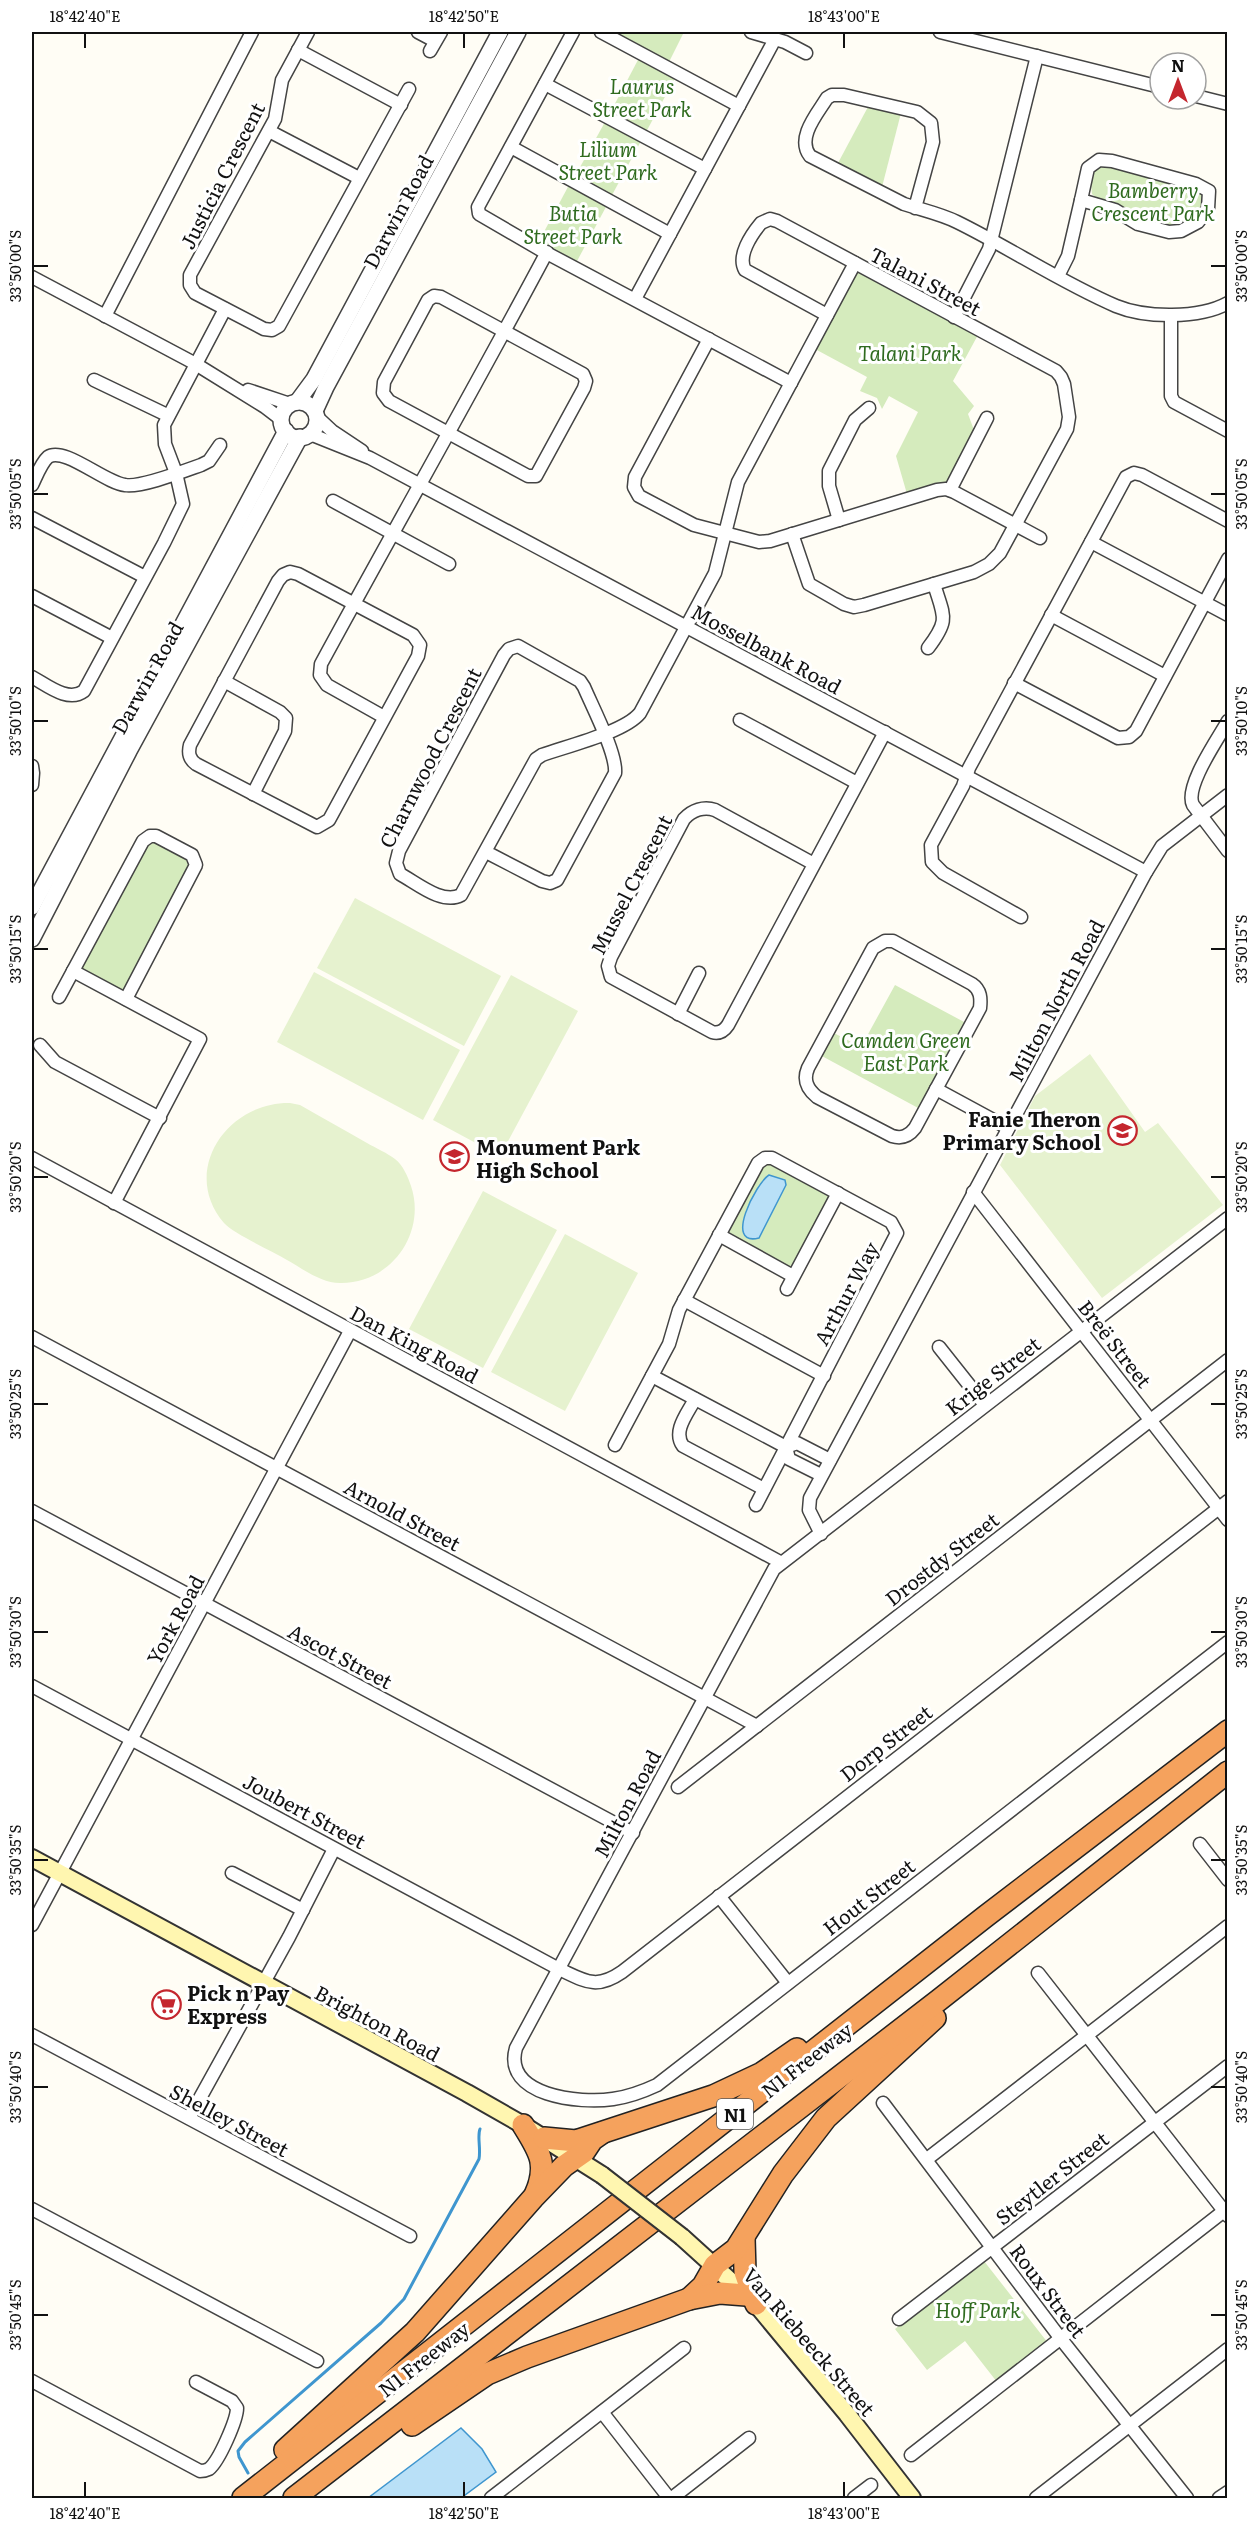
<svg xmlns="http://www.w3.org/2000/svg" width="1259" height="2530" font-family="Literata,serif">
<rect width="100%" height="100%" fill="#fffdf5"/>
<g fill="#d5ebbd">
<polygon points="608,32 684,32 668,64"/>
<polygon points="639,58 675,78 645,134 609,115"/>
<polygon points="869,105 901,113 882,187 838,163"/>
<polygon points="605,122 641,141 611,197 574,178"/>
<path d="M1103,165L1203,190L1206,206C1201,211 1195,220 1189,223C1168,235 1108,209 1092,194L1091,184L1095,170Z"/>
<polygon points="569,185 607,205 576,263 538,243"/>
<polygon points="861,271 979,333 953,381 974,406 968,414 974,430 950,480 947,482 907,494 896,456 918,412 889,396 882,409 877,398 860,391 867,377 815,349 855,273"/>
<polygon points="152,840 191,861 126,988 121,990 83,970 82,965 147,843"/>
<polygon points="895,985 966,1023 920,1109 820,1055 832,1032 861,1047"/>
<polygon points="770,1162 826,1192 829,1197 795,1265 785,1267 728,1233 728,1228 760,1166"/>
<polygon points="984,2261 1048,2343 997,2382 965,2341 927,2370 895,2329"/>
</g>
<g fill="#e6f2cf">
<polygon points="355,898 501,976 464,1046 317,968"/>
<polygon points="314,972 460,1050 423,1120 277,1042"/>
<polygon points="511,975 578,1011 500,1156 433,1120"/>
<polygon points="1090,1054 1145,1132 1158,1123 1223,1205 1102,1298 1000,1165 1035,1096"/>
<path d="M290,1103L300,1105C322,1118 345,1130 367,1143C376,1148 387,1153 395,1159C403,1165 408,1177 411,1186C427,1234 390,1284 340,1283C321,1283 303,1269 287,1260C272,1251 234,1234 224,1223C180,1172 226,1102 290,1103Z"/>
<polygon points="483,1191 557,1230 483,1368 409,1329"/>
<polygon points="565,1234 638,1273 565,1411 491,1372"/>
</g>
<g fill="#b9e0f7" stroke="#3f96cf" stroke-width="1.5">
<path d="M769,1175L785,1180L786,1185L759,1238C723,1247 756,1183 769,1175Z"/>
<polygon points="461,2428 482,2449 496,2472 461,2498 368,2498"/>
</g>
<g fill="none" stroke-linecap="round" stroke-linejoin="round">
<path stroke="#3f96cf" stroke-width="3" d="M248,2473L239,2457L238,2451L245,2442L381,2323L404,2299L479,2159C481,2148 477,2136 480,2129"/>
<defs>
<g id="minor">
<polyline points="308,32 282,80 275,119 190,275 190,285 195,293 264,329 272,330 279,326 409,89"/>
<polyline points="418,32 435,41"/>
<polyline points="573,32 478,207 479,214 541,250 791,383"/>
<polyline points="601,32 739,106"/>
<polyline points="751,32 785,42 806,53"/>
<polyline points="940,32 1160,87"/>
<polyline points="298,50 401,105"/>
<polyline points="430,51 441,32"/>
<polyline points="545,84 705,169"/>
<polyline points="1196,96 1228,104"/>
<polyline points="269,131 359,178"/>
<polyline points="511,147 670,234"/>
<polygon points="1099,160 1112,161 1196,184 1209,191 1208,209 1198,222 1181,231 1169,232 1138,224 1115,210 1081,200 1088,168"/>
<path d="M915,208L933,142L931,123L917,112L844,95H832L827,98C817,114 796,138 810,156L904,204C922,210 941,214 957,222C1010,248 1062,283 1116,306C1145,318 1199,319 1228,303"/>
<polyline points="1058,276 1068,256 1081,200"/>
<polyline points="32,277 194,363 265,407 282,420"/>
<polygon points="434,296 441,297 583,374 586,381 584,388 536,476 528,476 389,401 383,393 384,382 428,300"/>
<polyline points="635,299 775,39"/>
<polyline points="105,316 252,32"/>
<polyline points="954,317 989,249 1037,56"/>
<polyline points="1171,317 1171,396 1174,402 1228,431"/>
<polyline points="709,339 635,477 634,487 639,496 694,525 759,542 770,541 937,490 946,489 954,492 1040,538"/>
<polyline points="94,380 167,415"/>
<polyline points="248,390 290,404"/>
<polyline points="317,417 332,431 362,451"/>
<polyline points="310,434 370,458 1146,872"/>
<path d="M32,485C36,477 41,463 48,457C64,446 105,483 125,485C140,488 184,471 201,465L209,461L220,445"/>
<polyline points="950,490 987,418"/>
<polyline points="333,501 449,564"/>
<polyline points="32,518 145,577"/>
<polyline points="839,520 829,486 829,471 855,420 869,408"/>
<path d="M792,534L809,584L844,604L854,607L864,605L974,572L989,564L1000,553L1067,429L1069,417L1064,384L1061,377L1056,371L777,221L770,219L761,223C751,235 737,256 745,270L827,315"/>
<polyline points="1091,542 1228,615"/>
<path d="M290,572L298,574L413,635L420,645L418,656L329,820L317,827L196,764C189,759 188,753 190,745L278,581L283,575Z"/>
<polyline points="32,596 112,638"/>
<polyline points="1051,615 1165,676"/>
<path d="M928,648C950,619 944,617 934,584"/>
<path d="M32,677C47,685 68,703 84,691L164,543L183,504L176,473L165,444L164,425L225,309"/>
<polyline points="224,681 280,712 286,718 285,731 253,794"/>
<polyline points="1014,683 1118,738 1129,737 1136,731 1228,559"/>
<path d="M384,717L327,685L320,675L321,664C396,526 473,391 547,252"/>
<polyline points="740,720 857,783"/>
<path d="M1228,721C1218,739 1184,787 1193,805L1228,851"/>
<polyline points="32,766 33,773 32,785"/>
<path d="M486,852L542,881L550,883L557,880L615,773C617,754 592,706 584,687L580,681L518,646L509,649L504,655L399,851L396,863L400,874C417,883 442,905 461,895L536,759L542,755C567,746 625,732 640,713L715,573L738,482L855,263"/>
<path d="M814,864L715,810C704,806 692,810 684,819L611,957L608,966L611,977L712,1032C719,1034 724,1031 728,1025L885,732"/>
<polyline points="1021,917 943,873 932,862 931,845 963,786 969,768 1126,477 1134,473 1142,475 1228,521"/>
<path d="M885,941H893L972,984C981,990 981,999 980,1008L915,1128C909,1136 902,1139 892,1136L817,1097C807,1089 803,1080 808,1068L873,948Z"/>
<polyline points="73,971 200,1039 114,1203"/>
<polyline points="59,997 143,841 150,836 156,836 192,855 196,865 126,999"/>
<polyline points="678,1014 699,973"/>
<polyline points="40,1045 55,1062 160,1118"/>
<polyline points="936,1089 1008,1128"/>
<polyline points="32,1158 780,1562"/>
<polyline points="973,1192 1228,1520"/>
<path d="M1228,1218L774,1569L516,2048C502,2096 580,2104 613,2099C628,2097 642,2092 657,2085L1228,1642"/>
<polyline points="719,1235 793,1276"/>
<polyline points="787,1289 838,1193"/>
<polyline points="684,1300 824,1376"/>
<polyline points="32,1337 757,1726"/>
<polyline points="939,1347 985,1405"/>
<polyline points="652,1376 786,1447 789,1459 821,1475"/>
<path d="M695,1399C688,1413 672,1431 683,1446L764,1489"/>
<polyline points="615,1445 669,1344 679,1310 758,1163 765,1158 772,1158 891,1222 897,1233 756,1505"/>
<polyline points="786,1447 797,1443 830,1460"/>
<polyline points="32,1511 633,1833"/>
<polyline points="821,1534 809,1510 810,1498 1146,872 1162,846 1228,795"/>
<path d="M32,1686L559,1969C585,1981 596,1990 622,1972L1228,1501"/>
<polyline points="678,1787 1228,1360"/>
<polyline points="1200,1844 1228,1880"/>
<polyline points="232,1873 303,1910"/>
<polyline points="719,1896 788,1983"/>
<polyline points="32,1925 350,1331"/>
<polyline points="1038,1973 1228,2216"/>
<polyline points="32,2035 410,2236"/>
<polyline points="883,2103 1061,2339 1187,2498"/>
<polyline points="189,2118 289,1937 334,1849"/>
<polyline points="927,2159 1228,1926"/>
<polyline points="32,2209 317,2361"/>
<polyline points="899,2319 1228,2066"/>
<path d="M32,2381L200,2471C204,2471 205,2471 209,2469C219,2461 237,2420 237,2408L232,2401L196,2382"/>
<polyline points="602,2412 669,2498"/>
<polyline points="911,2455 1224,2211"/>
<polyline points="491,2498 684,2348"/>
<polyline points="672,2498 749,2438"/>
<polyline points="854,2498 871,2485"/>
<polyline points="1036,2498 1228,2349"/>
<polyline points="1219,2498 1228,2492"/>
</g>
<g id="tertiary">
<polyline points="297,402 314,379 500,32"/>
<circle cx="299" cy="420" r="18"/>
<polyline points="315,411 326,387 518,32"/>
<polyline points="32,907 286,431"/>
<polyline points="32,939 129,751 300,437"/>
</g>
<g id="secondary">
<polyline points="32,1858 467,2093 523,2125 602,2175"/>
<polyline points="682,2237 756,2304 847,2414 912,2498"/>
</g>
<g id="motorway">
<path d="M523,2125C539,2151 549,2164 535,2195"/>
<polyline points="544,2138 576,2141 713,2096 762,2073 797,2049"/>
<polyline points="744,2238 745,2272 756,2304"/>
<polyline points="689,2299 703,2286 715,2265 736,2249 783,2174 826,2118 935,2018"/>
<polyline points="412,2425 487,2374 527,2357 689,2299 720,2293 746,2295"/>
<polyline points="285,2450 415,2332 533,2198 564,2166 584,2152 592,2140 602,2133"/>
<polyline points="243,2498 986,1916 1228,1731"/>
<polyline points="294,2498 939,2000 1228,1772"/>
</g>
</defs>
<use href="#minor" stroke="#444" stroke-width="15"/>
<use href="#tertiary" stroke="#444" stroke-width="18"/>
<use href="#secondary" stroke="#333" stroke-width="20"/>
<use href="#motorway" stroke="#222" stroke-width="24"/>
<use href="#minor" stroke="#fff" stroke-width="12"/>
<use href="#tertiary" stroke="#fff" stroke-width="15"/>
<use href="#secondary" stroke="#fff6b0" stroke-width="16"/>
<use href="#motorway" stroke="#f5a25d" stroke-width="21"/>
<defs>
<polyline id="secondary-bridge" points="602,2175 682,2237"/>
</defs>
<use href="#secondary-bridge" stroke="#333" stroke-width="20" stroke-linecap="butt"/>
<use href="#secondary-bridge" stroke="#fff6b0" stroke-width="16"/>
</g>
<path fill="none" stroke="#111" stroke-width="2" d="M85,33V48M464,33V48M844,33V48M33,266H48M1211,266H1226M33,494H48M1211,494H1226M33,721H48M1211,721H1226M33,949H48M1211,949H1226M33,1177H48M1211,1177H1226M33,1404H48M1211,1404H1226M33,1632H48M1211,1632H1226M33,1860H48M1211,1860H1226M33,2087H48M1211,2087H1226M33,2315H48M1211,2315H1226M85,2482V2497M464,2482V2497M844,2482V2497"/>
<defs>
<symbol id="school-ring" viewBox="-11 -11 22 22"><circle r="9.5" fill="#fff" stroke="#c4262e" stroke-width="1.5"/><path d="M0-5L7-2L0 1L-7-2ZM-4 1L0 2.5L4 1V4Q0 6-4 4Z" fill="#c4262e"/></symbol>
<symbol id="supermarket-ring" viewBox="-11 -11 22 22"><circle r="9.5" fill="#fff" stroke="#c4262e" stroke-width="1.5"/><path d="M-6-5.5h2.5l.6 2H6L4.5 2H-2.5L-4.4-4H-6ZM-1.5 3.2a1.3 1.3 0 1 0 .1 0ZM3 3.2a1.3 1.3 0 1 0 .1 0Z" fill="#c4262e"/></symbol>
</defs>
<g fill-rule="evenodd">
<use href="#school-ring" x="1106" y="1114" width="33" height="33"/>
<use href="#school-ring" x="438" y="1140" width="33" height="33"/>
<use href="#supermarket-ring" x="150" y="1988" width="33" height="33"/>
</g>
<g text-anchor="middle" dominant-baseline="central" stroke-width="6" stroke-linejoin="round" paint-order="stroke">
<rect fill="#fff" stroke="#585858" stroke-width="1.5" x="717" y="2099" width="36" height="30" rx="4.5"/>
<g font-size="18" font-weight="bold" fill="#111">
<text x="735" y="2114">N1</text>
</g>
<g font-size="20" font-style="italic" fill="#2f6b1f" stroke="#fff">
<text x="642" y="85">Laurus<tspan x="642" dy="23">Street Park</tspan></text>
<text x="608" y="148">Lilium<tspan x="608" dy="23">Street Park</tspan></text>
<text x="1153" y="189">Bamberry<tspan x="1153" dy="23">Crescent Park</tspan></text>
<text x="573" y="212">Butia<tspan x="573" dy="23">Street Park</tspan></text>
<text x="910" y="352">Talani Park</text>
<text x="906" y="1039">Camden Green<tspan x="906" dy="23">East Park</tspan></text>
<text x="978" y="2309">Hoff Park</text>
</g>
<g font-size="20" fill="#111" stroke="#fff">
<text transform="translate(221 175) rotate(-63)">Justicia Crescent</text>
<text transform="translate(397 211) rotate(-62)">Darwin Road</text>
<text transform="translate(926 280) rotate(28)">Talani Street</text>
<text transform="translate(767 648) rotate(28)">Mosselbank Road</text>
<text transform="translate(146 677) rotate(-61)">Darwin Road</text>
<text transform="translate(429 757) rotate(-63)">Charnwood Crescent</text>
<text transform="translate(630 884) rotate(-63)">Mussel Crescent</text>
<text transform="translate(1055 1000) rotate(-62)">Milton North Road</text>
<text transform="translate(845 1293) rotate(-62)">Arthur Way</text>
<text transform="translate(415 1343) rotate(28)">Dan King Road</text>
<text transform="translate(1116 1343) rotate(52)">Breë Street</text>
<text transform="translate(992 1375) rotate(-38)">Krige Street</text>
<text transform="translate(403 1514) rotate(28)">Arnold Street</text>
<text transform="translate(941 1558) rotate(-38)">Drostdy Street</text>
<text transform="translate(174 1619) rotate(-62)">York Road</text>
<text transform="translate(341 1655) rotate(28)">Ascot Street</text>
<text transform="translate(885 1742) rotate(-38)">Dorp Street</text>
<text transform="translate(626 1803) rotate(-62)">Milton Road</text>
<text transform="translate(305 1810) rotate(28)">Joubert Street</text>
<text transform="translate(868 1896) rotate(-38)">Hout Street</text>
<text transform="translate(378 2022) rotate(28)">Brighton Road</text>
<text transform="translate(806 2059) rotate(-38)">N1 Freeway</text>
<text transform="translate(230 2119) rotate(28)">Shelley Street</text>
<text transform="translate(1051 2177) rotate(-38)">Steytler Street</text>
<text transform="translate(1049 2290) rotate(53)">Roux Street</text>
<text transform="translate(810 2341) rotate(49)">Van Riebeeck Street</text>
<text transform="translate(423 2358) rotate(-38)">N1 Freeway</text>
</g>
<g font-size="20" font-weight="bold" fill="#111" stroke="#fff" text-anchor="start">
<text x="1101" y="1118" text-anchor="end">Fanie Theron<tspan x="1101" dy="23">Primary School</tspan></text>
<text x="476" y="1146">Monument Park<tspan x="476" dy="23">High School</tspan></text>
<text x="187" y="1992">Pick n Pay<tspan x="187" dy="23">Express</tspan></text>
</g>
</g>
<rect width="1259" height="2530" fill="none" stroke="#ffffff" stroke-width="66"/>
<g transform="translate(1178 81)"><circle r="28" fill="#ffffff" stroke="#a0a0a0" stroke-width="1.5"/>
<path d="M0-4.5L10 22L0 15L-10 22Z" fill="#c4262e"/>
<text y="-9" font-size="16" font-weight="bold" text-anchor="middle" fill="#111111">N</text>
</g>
<rect x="33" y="33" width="1193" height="2464" fill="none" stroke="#111" stroke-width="2"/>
<g font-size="15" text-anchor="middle" fill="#111">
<text x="85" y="22">18°42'40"E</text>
<text x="464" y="22">18°42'50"E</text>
<text x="844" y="22">18°43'00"E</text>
<text transform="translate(16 266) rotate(-90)" y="5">33°50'00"S</text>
<text transform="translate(1242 266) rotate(-90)" y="5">33°50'00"S</text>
<text transform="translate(16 494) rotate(-90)" y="5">33°50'05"S</text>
<text transform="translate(1242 494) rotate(-90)" y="5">33°50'05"S</text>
<text transform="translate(16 721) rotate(-90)" y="5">33°50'10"S</text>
<text transform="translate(1242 721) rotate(-90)" y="5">33°50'10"S</text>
<text transform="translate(16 949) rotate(-90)" y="5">33°50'15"S</text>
<text transform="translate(1242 949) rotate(-90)" y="5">33°50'15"S</text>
<text transform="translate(16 1177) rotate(-90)" y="5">33°50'20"S</text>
<text transform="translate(1242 1177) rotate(-90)" y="5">33°50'20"S</text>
<text transform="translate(16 1404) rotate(-90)" y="5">33°50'25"S</text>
<text transform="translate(1242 1404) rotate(-90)" y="5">33°50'25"S</text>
<text transform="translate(16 1632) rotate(-90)" y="5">33°50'30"S</text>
<text transform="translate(1242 1632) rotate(-90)" y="5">33°50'30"S</text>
<text transform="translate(16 1860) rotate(-90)" y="5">33°50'35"S</text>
<text transform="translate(1242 1860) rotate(-90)" y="5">33°50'35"S</text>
<text transform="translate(16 2087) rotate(-90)" y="5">33°50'40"S</text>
<text transform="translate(1242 2087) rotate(-90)" y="5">33°50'40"S</text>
<text transform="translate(16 2315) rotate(-90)" y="5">33°50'45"S</text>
<text transform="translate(1242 2315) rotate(-90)" y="5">33°50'45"S</text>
<text x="85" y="2519">18°42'40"E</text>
<text x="464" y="2519">18°42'50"E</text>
<text x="844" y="2519">18°43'00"E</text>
</g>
</svg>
